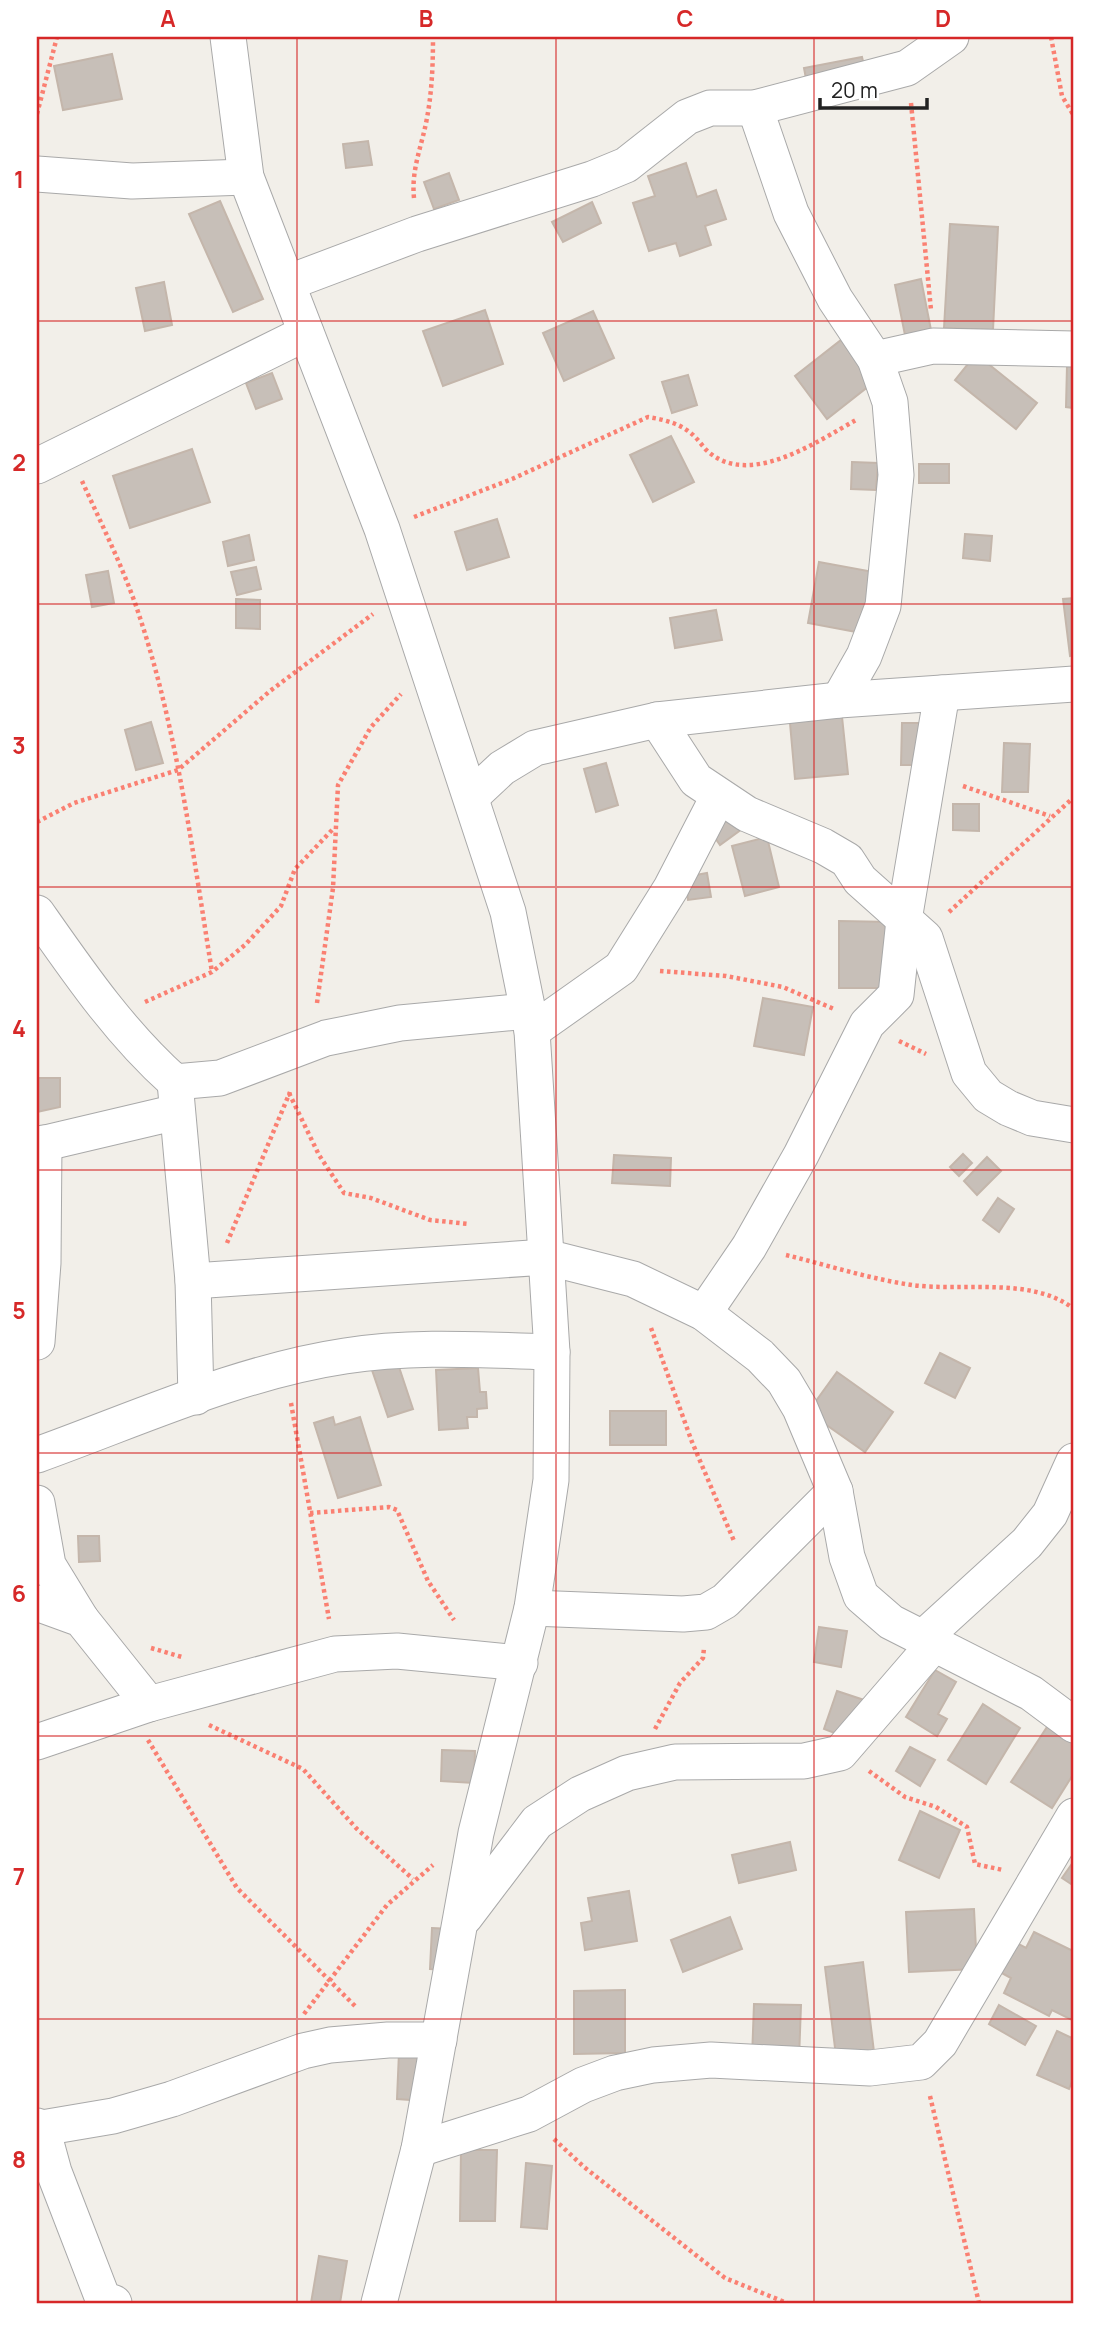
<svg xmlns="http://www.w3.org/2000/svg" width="1111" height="2340" font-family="Manrope,sans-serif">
<rect width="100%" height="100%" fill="#f2efe9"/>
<g fill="#c7bfb8" stroke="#c4b6ab" stroke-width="2">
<polygon points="112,54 122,99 63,110 54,66"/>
<polygon points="862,57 866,74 807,84 804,68"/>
<polygon points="368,141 372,165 346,168 343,144"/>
<polygon points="686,163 697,197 716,190 726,219 705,226 711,245 680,256 676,243 649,251 633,203 655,196 648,176"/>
<polygon points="449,173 459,200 434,209 424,182"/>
<polygon points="220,201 263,299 233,312 189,214"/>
<polygon points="592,202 601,223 563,242 552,222"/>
<polygon points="950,224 998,227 993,330 944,328"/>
<polygon points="921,279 931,330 905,335 895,285"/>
<polygon points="164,282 172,325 145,331 136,288"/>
<polygon points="485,310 503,364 443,386 423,331"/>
<polygon points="593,311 614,358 564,381 543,333"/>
<polygon points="841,340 874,382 827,419 795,376"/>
<polygon points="976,354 1037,403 1016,429 955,380"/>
<polygon points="1067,366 1074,367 1074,408 1066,407"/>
<polygon points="272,373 282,399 256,409 246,383"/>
<polygon points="688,375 697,405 672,413 662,382"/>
<polygon points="671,436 694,482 653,502 630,455"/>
<polygon points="192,449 210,502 130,528 113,476"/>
<polygon points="852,462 878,463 876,490 851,489"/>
<rect x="919" y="464" width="30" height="19"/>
<polygon points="497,519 509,557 467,570 455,532"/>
<polygon points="965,534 992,536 990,561 963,558"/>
<polygon points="249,535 254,560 228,566 223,542"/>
<polygon points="819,562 879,573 867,634 808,623"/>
<polygon points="256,567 261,589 237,595 231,572"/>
<polygon points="108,571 114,603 92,607 86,575"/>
<polygon points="1074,598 1074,655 1070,656 1063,599"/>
<polygon points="236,599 260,600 260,629 236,628"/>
<polygon points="716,610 722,640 675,648 670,618"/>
<polygon points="841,707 848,774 795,779 789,712"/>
<polygon points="151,722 163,763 136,770 125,730"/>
<polygon points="902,723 923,723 922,765 901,765"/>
<polygon points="1004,743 1030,744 1028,792 1002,792"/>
<polygon points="606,763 618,805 596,812 584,769"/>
<polygon points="953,804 979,804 979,831 953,830"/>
<polygon points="732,816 742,829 720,845 711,832"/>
<polygon points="767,837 779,887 745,896 732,846"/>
<polygon points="707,873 711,897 688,900 685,877"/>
<polygon points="839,921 892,922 892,988 839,988"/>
<polygon points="763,998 813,1007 804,1055 754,1046"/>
<polygon points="37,1078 60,1078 60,1107 37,1112"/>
<polygon points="963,1154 972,1163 959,1176 950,1167"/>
<polygon points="614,1155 671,1158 670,1186 612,1183"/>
<polygon points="987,1157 1001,1171 977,1195 964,1181"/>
<polygon points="998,1198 1014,1209 999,1232 983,1220"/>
<polygon points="940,1353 970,1368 955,1398 925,1383"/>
<polygon points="397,1361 413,1409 388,1417 372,1370"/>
<polygon points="478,1368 480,1392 486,1392 487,1408 477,1409 477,1417 467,1417 468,1428 439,1430 436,1370"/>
<polygon points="837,1372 893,1412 865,1452 808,1412"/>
<rect x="610" y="1411" width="56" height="34"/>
<polygon points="333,1417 335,1425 360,1417 381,1485 338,1498 314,1423"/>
<polygon points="78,1536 99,1536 100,1561 79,1562"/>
<polygon points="819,1627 847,1631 841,1667 814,1662"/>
<polygon points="935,1670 956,1682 938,1714 947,1719 937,1736 906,1717"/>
<polygon points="837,1691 864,1700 850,1739 824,1729"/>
<polygon points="983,1704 1020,1728 986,1784 948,1760"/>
<polygon points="1049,1724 1074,1740 1074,1773 1052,1808 1011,1782"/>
<polygon points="910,1747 935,1760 920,1786 896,1771"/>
<polygon points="442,1750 475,1751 474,1783 441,1781"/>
<polygon points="920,1811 960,1830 939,1878 899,1860"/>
<polygon points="790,1842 796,1870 739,1883 732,1855"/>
<polygon points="1074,1861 1074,1886 1062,1878"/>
<polygon points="629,1891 637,1941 585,1950 581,1923 592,1921 588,1898"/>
<polygon points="974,1909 977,1969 909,1972 906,1912"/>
<polygon points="730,1917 742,1949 683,1972 671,1940"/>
<polygon points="432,1928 451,1929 449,1970 430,1969"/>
<polygon points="1034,1932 1073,1951 1074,1947 1074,2021 1052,2010 1049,2016 1004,1993 1011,1978 998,1971 1013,1941 1026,1948"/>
<polygon points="863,1962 875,2060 837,2064 825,1967"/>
<polygon points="625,1990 625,2053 574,2054 574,1991"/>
<polygon points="754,2004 801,2005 799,2059 752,2058"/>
<polygon points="999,2005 1036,2026 1025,2045 989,2024"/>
<polygon points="1057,2031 1074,2039 1074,2076 1069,2089 1037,2075"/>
<polygon points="399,2052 426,2054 424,2101 397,2099"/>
<polygon points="461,2150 497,2150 495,2221 460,2221"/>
<polygon points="526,2163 552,2166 547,2229 521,2227"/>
<polygon points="319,2256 347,2261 340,2303 311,2303"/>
</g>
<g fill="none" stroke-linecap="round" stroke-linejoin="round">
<defs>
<g id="minor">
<polyline points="228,37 246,177 382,529 508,912 532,1031 552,1352 551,1480 532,1608 476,1833 419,2149 379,2303"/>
<polyline points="755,108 791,213 835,299 875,359 890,402 896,475 883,606 864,656 839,700"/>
<polyline points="37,174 132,181 246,177"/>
<polyline points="287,283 417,234 592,179 626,165 687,117 710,108 755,108 907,68 951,37"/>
<polyline points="875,359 933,346 1074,349"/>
<polyline points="37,466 306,333"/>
<polyline points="657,720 696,780 747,814 823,846 847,860 860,880 925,938 969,1073 988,1096 1008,1108 1032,1118 1074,1125"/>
<polyline points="471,797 502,768 535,748 657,720 839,700 1074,684"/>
<path d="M37,913C79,973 120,1033 175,1082L220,1078L326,1038L400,1023L528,1011"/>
<polyline points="532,1031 621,968 671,888 718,797"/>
<polyline points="175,1082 193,1281 196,1397"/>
<polyline points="37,1145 177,1112"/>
<polyline points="193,1281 546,1257 633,1279 704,1313 760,1356 784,1381 800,1408 835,1491 847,1557 861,1596 891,1622 1031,1693 1074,1725"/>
<polyline points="704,1313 749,1247 801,1155 867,1024 896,995 904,920 942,693"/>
<polyline points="37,1342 43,1263 44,1143"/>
<path d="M37,1455C137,1419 239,1372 345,1356C412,1345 484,1350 552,1352"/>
<polyline points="37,1503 48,1565 81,1619"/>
<polyline points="37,1603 81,1619 149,1704"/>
<polyline points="532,1608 683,1614 706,1612 725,1601 835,1491"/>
<polyline points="924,1637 1027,1543 1050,1514 1074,1461"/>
<polyline points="37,1742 149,1704 335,1654 397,1651 520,1663"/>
<polyline points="465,1917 537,1822 580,1794 627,1773 675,1762 804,1761 840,1753 935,1643"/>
<polyline points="37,2126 42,2128 113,2116 172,2099 303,2051 330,2045 388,2040 439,2040"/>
<polyline points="42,2128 54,2172 103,2299 114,2303"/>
<polyline points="419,2149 529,2114 583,2085 615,2073 653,2065 711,2060 870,2068 921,2062 940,2043 1074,1816"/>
</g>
</defs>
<use href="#minor" stroke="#a9a9a9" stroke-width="37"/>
<g stroke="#fa8072" stroke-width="4.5" stroke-dasharray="3.5 3.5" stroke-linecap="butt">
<polyline points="1051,37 1062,96 1074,116"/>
<polyline points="911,103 931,310"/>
<polyline points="37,114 57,37"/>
<path d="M414,198C411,169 422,146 427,118C432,91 433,64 433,37"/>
<path d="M82,481C100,521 120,561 135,603C176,721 192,848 212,972"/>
<path d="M414,517L512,479L648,417C666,420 683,424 696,438C701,443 705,450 711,454C753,486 818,441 856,420"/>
<polyline points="963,786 1050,816"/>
<polyline points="37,822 74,803 178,770 270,691 373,614"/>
<polyline points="949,912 1074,797"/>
<polyline points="660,971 726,976 783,987 834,1009"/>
<polyline points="145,1002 212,972 245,945 281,906 295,869 333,829"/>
<polyline points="317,1003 333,888 338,785 371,727 401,694"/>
<polyline points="899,1041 926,1054"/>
<polyline points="289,1093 319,1155 344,1193 371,1198 430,1220 469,1224"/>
<polyline points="227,1243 290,1092"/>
<path d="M786,1255C827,1265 870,1279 912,1285C962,1292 1032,1276 1074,1309"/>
<polyline points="651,1328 692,1442 734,1541"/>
<polyline points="291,1403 329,1619"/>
<polyline points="310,1513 389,1507 397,1510 428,1581 454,1620"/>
<polyline points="151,1648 182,1657"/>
<polyline points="209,1725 303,1769 357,1829 413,1879"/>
<polyline points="655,1729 680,1683 703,1658 704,1648"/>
<polyline points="148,1740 237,1888 356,2007"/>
<polyline points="869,1771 905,1797 936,1807 967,1827 975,1864 1003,1870"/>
<polyline points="304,2014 387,1905 433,1865"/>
<polyline points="930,2096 979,2303"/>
<polyline points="554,2139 584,2167 725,2278 787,2303"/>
</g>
<use href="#minor" stroke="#fff" stroke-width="35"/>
</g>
<path fill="none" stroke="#d62828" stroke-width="2" stroke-opacity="0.55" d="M297,37V2303M556,37V2303M814,37V2303M37,321H1074M37,604H1074M37,887H1074M37,1170H1074M37,1453H1074M37,1736H1074M37,2019H1074"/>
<rect width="1111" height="2340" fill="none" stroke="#ffffff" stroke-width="77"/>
<path d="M820 98v10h107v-10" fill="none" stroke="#222222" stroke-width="3.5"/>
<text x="831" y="98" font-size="21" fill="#222222" stroke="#ffffff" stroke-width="5" paint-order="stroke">20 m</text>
<rect x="38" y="38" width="1034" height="2264" fill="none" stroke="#d62828" stroke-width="2.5"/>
<g font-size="23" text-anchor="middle" font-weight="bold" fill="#d62828">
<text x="168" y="27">A</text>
<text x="426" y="27">B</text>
<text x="685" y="27">C</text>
<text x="943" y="27">D</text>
<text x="19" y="188">1</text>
<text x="19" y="471">2</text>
<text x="19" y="754">3</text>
<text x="19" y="1037">4</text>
<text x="19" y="1319">5</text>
<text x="19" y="1602">6</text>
<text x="19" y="1885">7</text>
<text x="19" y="2168">8</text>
</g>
</svg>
